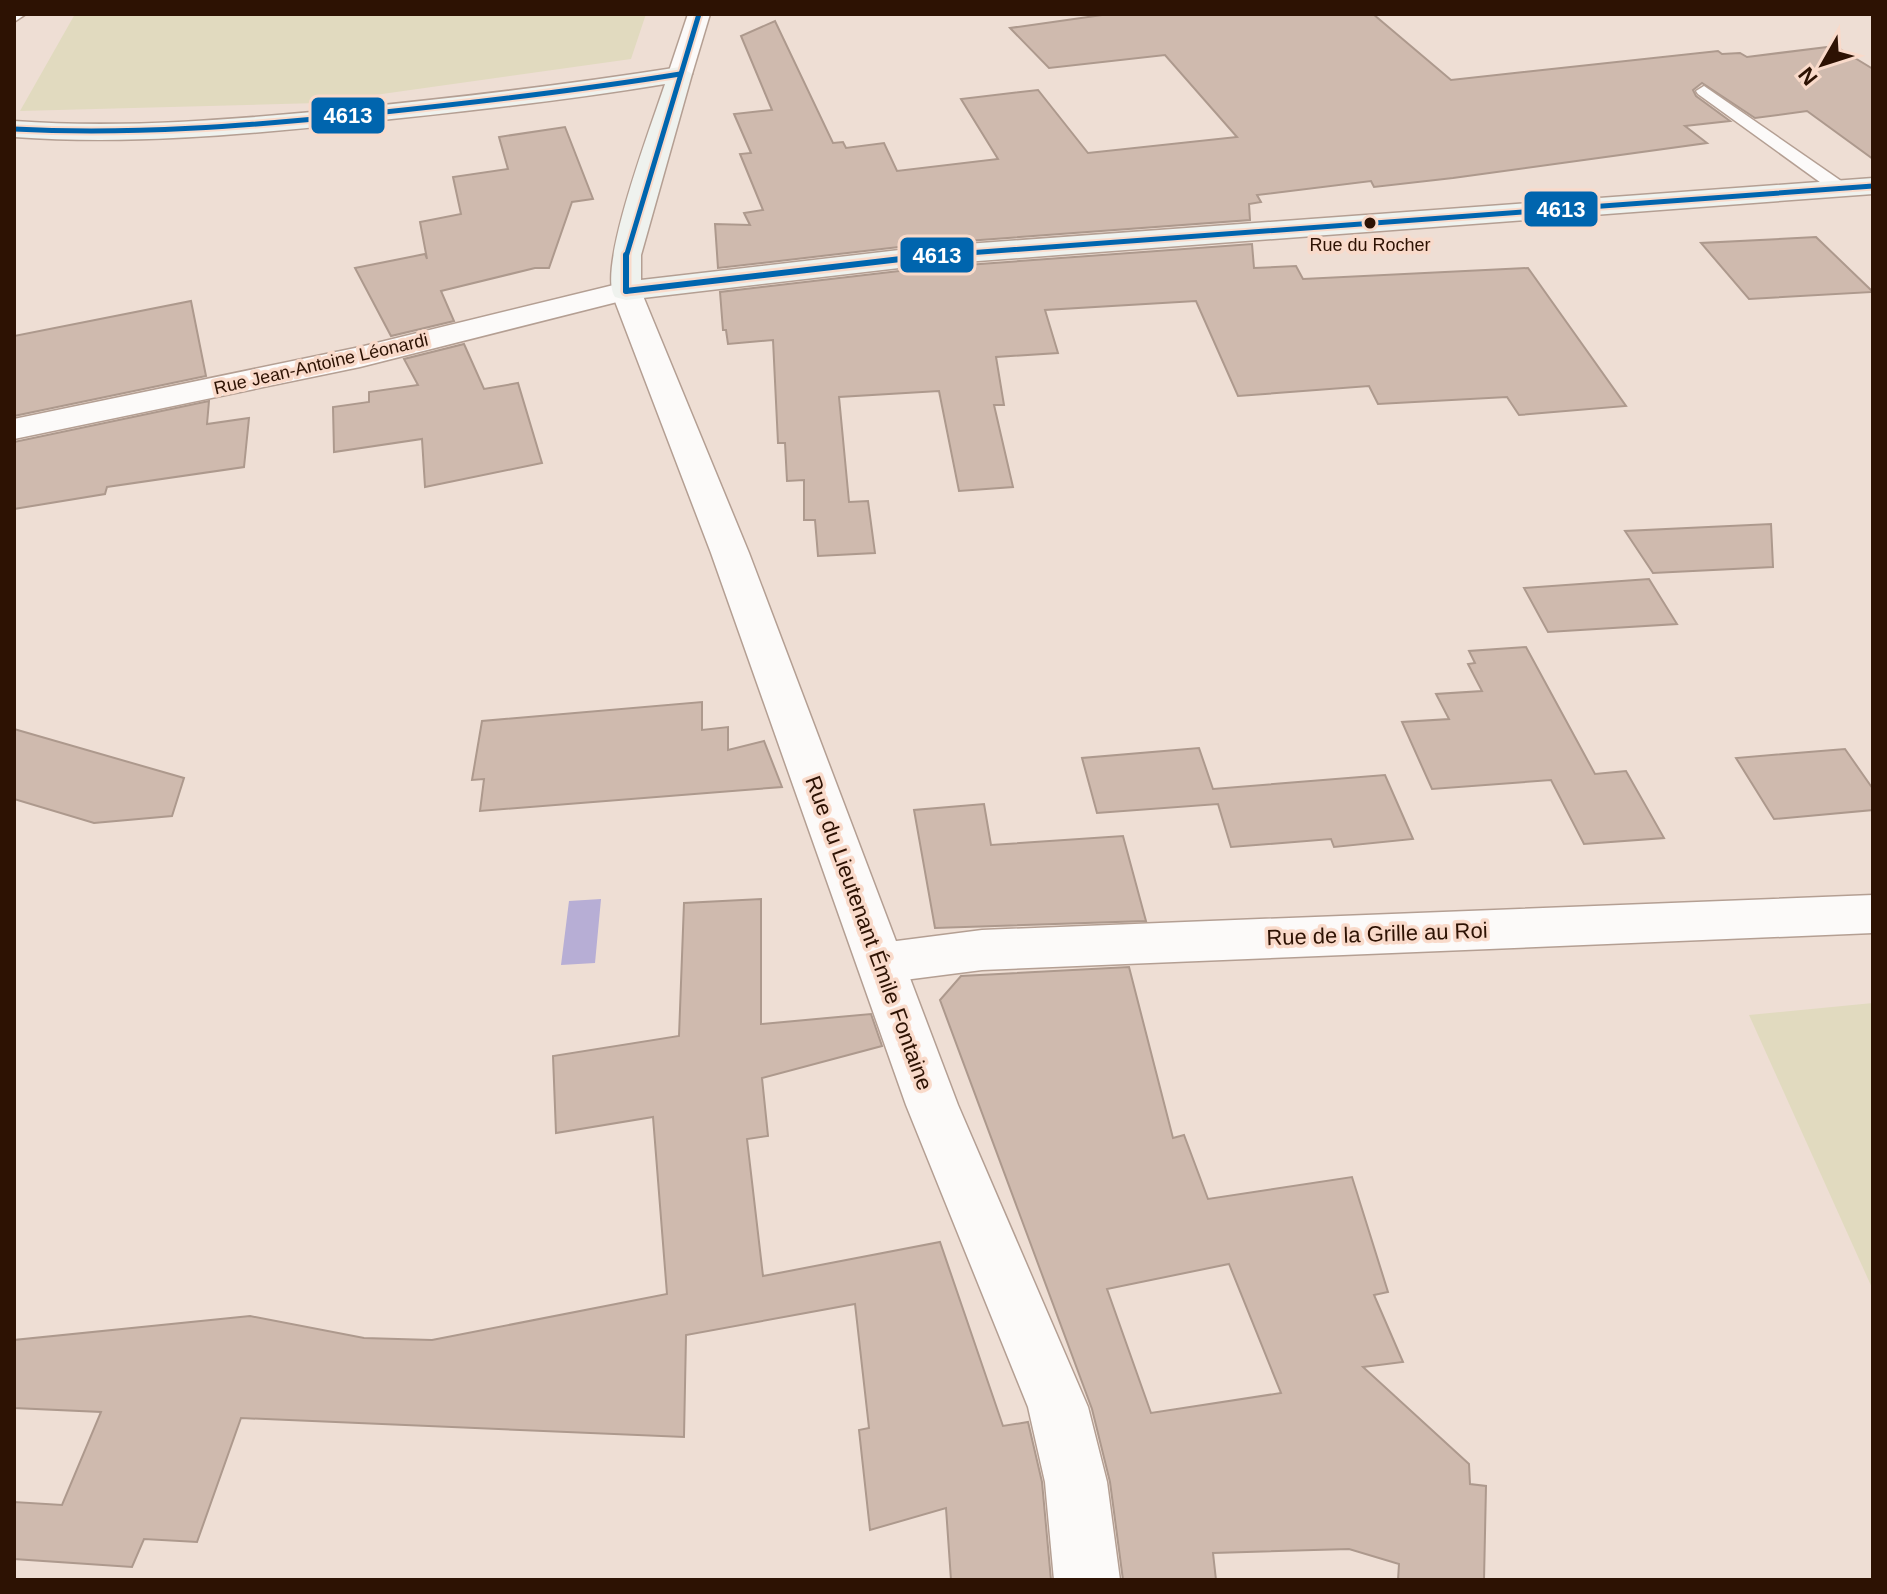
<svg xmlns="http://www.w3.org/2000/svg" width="1887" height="1594" font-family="Arial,sans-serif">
<rect width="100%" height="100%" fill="#eeded4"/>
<g fill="#e1dabf">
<polygon points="75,14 646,14 631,59 318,103 20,111"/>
<polygon points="1873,1003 1873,1290 1749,1015"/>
</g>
<polygon fill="#b7aed5" points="601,899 595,963 561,965 569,901"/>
<g fill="#cfbaae" stroke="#ad998d" stroke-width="2" fill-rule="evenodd">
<polygon points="1109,14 1373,14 1451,80 1718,51 1722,54 1740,53 1747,57 1835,46 1873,69 1873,159 1807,111 1755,118 1702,83 1693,90 1696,96 1730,121 1685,126 1707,143 1453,178 1374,187 1371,181 1257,195 1261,202 1249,204 1250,220 925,244 718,268 715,224 750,225 744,213 763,210 740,154 751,153 734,114 772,110 741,36 775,21 833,143 843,142 846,148 884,143 897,171 998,159 961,99 1038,90 1088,153 1237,137 1165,55 1049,68 1010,28"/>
<polygon points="565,127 593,199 572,202 549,268 535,268 441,291 454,321 391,336 355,268 425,254 427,259 420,222 461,214 453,177 508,169 499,137"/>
<polygon points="1816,237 1873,292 1749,299 1701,243"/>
<polygon points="1252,244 1254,268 1296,266 1303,279 1528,268 1626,406 1519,415 1507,397 1378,404 1369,386 1238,396 1196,301 1045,310 1058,353 996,357 1004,405 994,405 1013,487 959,491 939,391 839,397 849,502 868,501 875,553 818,556 815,520 804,520 804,480 787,481 785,443 778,443 773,340 728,344 726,330 723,330 720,292 925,268"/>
<polygon points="191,301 206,376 14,416 14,336"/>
<polygon points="464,344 484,389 518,383 542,463 425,487 422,439 334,452 333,407 369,402 369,392 418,385 404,359"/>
<polygon points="209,401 207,424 249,418 244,467 107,487 105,494 14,509 14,442"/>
<polygon points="1771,524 1773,567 1653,573 1625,531"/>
<polygon points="1649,579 1677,624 1548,632 1524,588"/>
<polygon points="1526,647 1595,774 1626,771 1664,838 1584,844 1551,780 1432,789 1402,722 1449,719 1436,694 1482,691 1468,664 1475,663 1469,651"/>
<polygon points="702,702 702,730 728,727 728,750 764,741 782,787 480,811 484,779 472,780 482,721"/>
<polygon points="14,729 184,778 172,816 94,823 14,799"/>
<polygon points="1199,748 1213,789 1385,775 1413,839 1334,847 1331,839 1231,847 1218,804 1097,813 1082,758"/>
<polygon points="1845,749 1873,789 1873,810 1774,819 1736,758"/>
<polygon points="984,804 991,845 1123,836 1146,921 935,928 914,810"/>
<polygon points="761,899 761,1024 871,1014 882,1046 762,1078 768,1136 747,1139 763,1276 940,1242 1003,1426 1028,1422 1042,1482 1051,1580 951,1580 946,1508 870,1530 859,1430 869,1428 855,1304 686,1335 684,1437 241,1418 197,1542 144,1539 132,1567 14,1559 14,1502 62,1505 101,1412 14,1408 14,1340 250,1316 364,1338 432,1340 667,1294 653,1117 556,1133 553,1056 679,1036 684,903"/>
<path d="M1129,967L1173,1138L1184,1135L1208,1199L1352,1177L1388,1292L1374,1295L1403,1362L1363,1367L1469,1464L1470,1484L1486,1486L1484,1580H1398L1399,1564L1349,1549L1213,1553L1216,1580H1123L1110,1482L1092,1409L940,1000L961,976ZM1229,1264L1281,1393L1151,1413L1107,1289Z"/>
</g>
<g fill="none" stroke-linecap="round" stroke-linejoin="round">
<defs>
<polygon id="service" points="1704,86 1847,185 1847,193 1835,193 1698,94 1696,91"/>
<g id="minor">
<polygon points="14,14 26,14 14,22"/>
<polygon points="626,282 637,285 641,291 637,297 360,367 14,439 14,419 360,347"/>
<polygon points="1873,895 1873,933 982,970 881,983 864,977 857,963 864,949 881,943 982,930"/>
</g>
<g id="tertiary">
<polygon points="688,14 710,14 692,74 680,81 668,74"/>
<polygon points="626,282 637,285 641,291 749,553 958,1105 1088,1407 1107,1482 1120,1580 1054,1580 1045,1482 1028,1407 906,1105 711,553 611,291 615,285"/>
</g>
<path id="secondary" d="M680,67L692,74L641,255V280L925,247L1873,178V194L925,265L626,300L615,297C596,270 653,121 665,84C562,101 459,112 355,123C241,135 129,145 14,137V121C128,129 241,119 354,108C463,97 572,84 680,67Z"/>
</defs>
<use href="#service" stroke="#b49f93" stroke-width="3"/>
<use href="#minor" stroke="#b49f93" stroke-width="3"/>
<use href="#tertiary" stroke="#b49f93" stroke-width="3"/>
<use href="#secondary" stroke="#b49f93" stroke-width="3"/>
<use href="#service" fill="#fcfaf9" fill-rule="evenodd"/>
<use href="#minor" fill="#fcfaf9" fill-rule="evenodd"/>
<use href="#tertiary" fill="#fcfaf9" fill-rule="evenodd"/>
<use href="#secondary" fill="#eff2ee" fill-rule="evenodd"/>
<defs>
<g id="bus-1-far1">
<path d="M14,129C132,135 249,126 366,114C471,103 576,91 680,74"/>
<polyline points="626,257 699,14"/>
<polyline points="914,257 1873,186"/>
</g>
<g id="bus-1">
<polyline points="626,255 626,291"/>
<polyline points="626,291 935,255"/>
</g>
</defs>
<use href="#bus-1-far1" stroke="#f9daca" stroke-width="9"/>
<use href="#bus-1" stroke="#f9daca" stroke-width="11"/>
<use href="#bus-1-far1" stroke="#0065ae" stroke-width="5"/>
<use href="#bus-1" stroke="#0065ae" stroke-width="6"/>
</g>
<circle fill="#2d1203" stroke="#f9daca" stroke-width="3" cx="1370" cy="223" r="7"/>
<g text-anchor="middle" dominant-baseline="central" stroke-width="7" stroke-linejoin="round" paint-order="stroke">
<g font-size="18" fill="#2d1203" stroke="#f9daca">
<text x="1370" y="245">Rue du Rocher</text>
</g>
<g font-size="18" fill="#2d1203" stroke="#f9daca">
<text transform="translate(321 364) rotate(-13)">Rue Jean-Antoine Léonardi</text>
</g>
<g font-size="22" fill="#2d1203" stroke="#f9daca">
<text transform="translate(869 933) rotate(70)">Rue du Lieutenant Émile Fontaine</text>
<text transform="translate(1377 934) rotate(-2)">Rue de la Grille au Roi</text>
</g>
</g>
<g stroke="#f9daca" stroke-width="3">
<rect x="310" y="96" width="76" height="39" rx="8" fill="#0065ae"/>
<rect x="1523" y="190" width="76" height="38" rx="8" fill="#0065ae"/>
<rect x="899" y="236" width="76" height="38" rx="8" fill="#0065ae"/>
</g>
<g font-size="22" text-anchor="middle" font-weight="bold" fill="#fff">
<text x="348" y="123">4613</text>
<text x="1561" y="217">4613</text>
<text x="937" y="263">4613</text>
</g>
<rect width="1887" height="1594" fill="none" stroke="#2d1203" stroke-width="32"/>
<g transform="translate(1823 64) rotate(231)" stroke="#f9daca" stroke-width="6" paint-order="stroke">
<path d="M0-6L14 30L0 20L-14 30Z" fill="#2d1203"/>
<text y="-12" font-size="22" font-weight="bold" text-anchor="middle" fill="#2d1203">N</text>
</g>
</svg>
